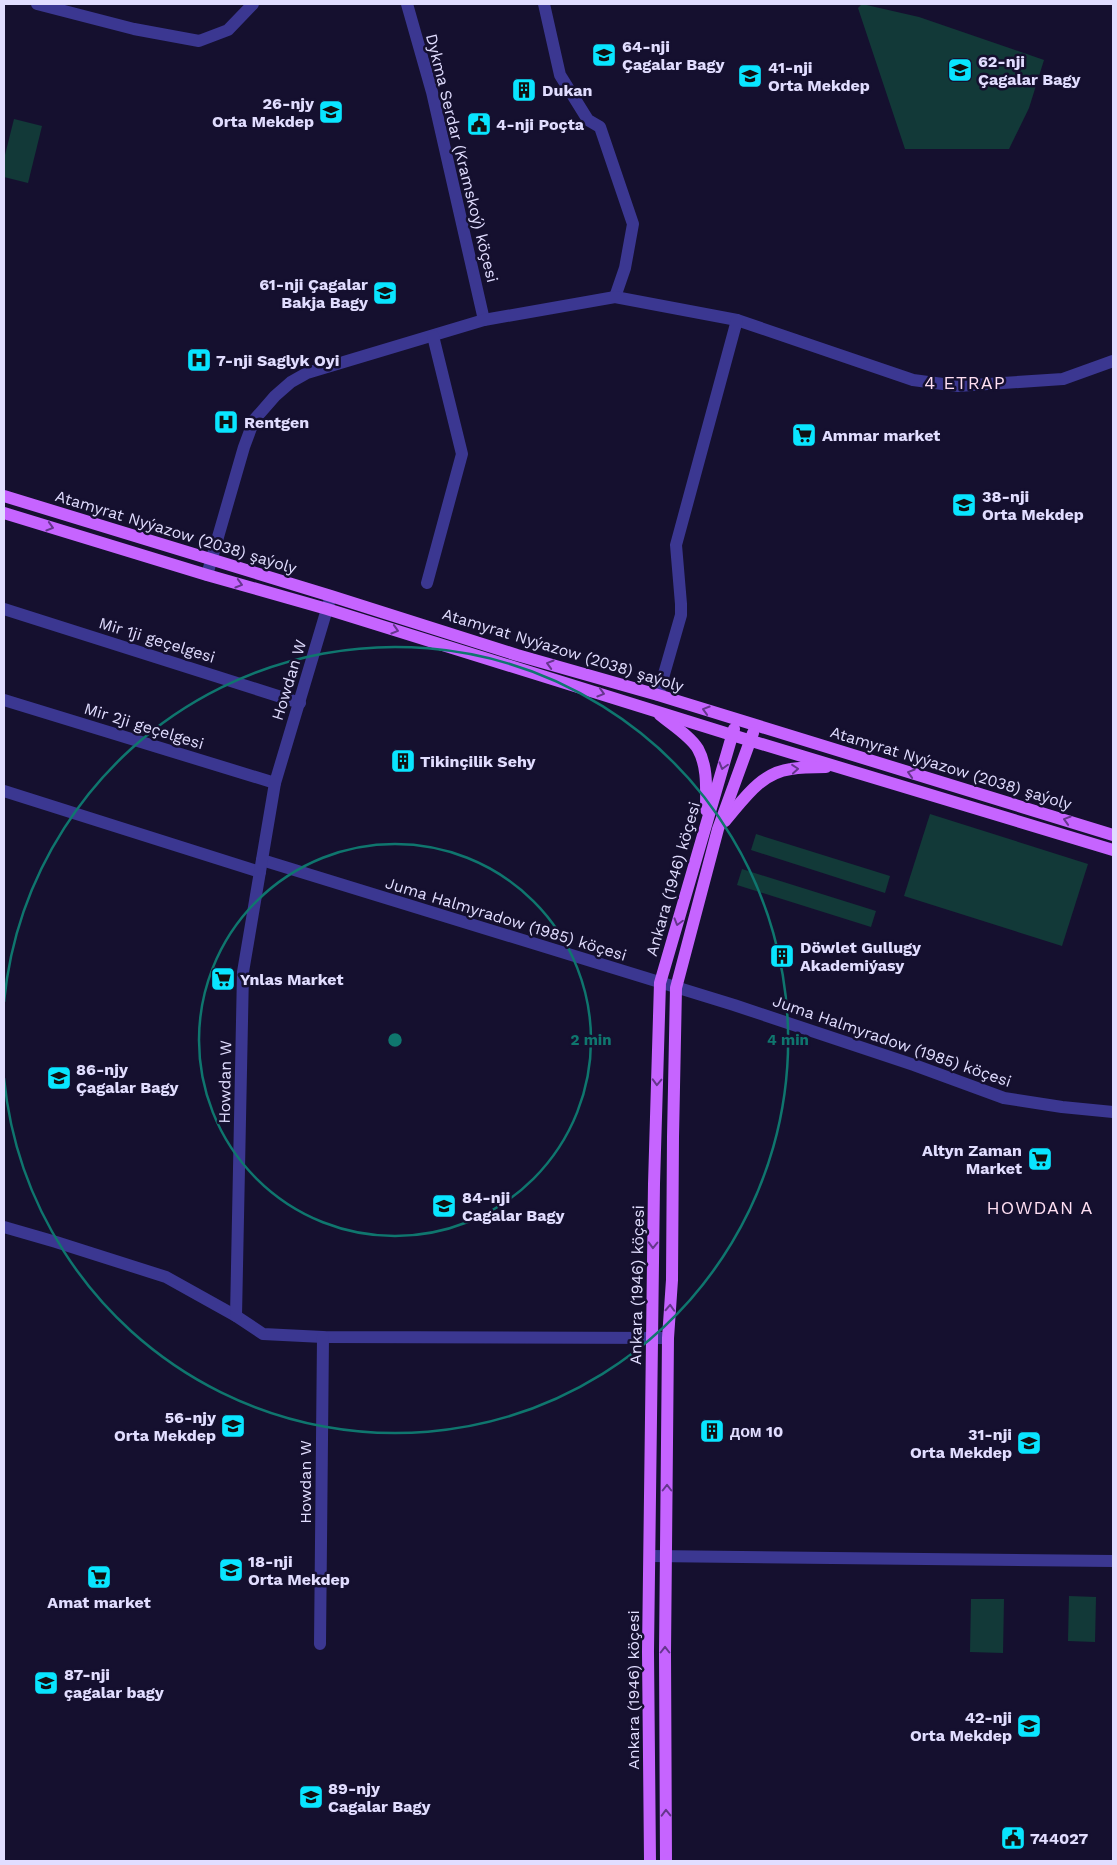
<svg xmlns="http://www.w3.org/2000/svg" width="1117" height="1865" font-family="'Work Sans',sans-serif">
<rect width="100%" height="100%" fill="#15102f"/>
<g fill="#123938">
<polygon points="862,4 919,17 1044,60 1029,108 1009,149 905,149 858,8"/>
<polygon points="14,119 42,126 28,183 4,177 4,159"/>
<polygon points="930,814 1088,864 1062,946 904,896"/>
<polygon points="756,834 890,876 885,893 751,850"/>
<polygon points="742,869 876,911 871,927 737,885"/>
<polygon points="1069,1596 1096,1597 1095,1642 1068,1641"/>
<polygon points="971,1599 1004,1599 1003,1653 970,1652"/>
</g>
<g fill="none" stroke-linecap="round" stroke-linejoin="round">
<g stroke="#3b3791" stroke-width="12">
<polyline points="37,4 134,29 199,41 228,30 253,4"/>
<polyline points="407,4 432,92 484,320"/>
<polyline points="544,4 560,75 588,120 600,127 633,224 625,268 615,297"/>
<polyline points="207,575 244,447 254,420 275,396 291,382 307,373 484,320 615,297 737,320 913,380 958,386 1063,379 1113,361"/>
<polyline points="427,583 462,454 433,336"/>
<polyline points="4,609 300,703"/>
<polyline points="658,695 681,615 681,604 676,545 737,320"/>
<polyline points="4,700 275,783"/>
<polyline points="4,791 260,872"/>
<polyline points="262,860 734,1005 914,1065 1004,1098 1062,1107 1113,1112"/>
<polyline points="4,1227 56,1242 166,1277 236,1316 263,1334 323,1337 668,1338"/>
<polyline points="236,1316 243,972 275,783 330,599"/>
<polyline points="650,1556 1113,1561"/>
<polyline points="320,1644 323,1337"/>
</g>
<g stroke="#c664ff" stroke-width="12">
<polyline points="4,496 331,596 517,655 658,695 1113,835"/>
<polyline points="4,513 207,575 327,609 732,735 1113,850"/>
<path d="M660,715C672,725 690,736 698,749C708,767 706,790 706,810"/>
<path d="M725,821C744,799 760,773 791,769C802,767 815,767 826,767"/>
<polyline points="650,1861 648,1652 654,1184 660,983 734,729"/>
<polyline points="666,1861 665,1653 668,1338 672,1280 673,1137 676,988 718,829 753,733"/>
</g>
</g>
<defs><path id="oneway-chevron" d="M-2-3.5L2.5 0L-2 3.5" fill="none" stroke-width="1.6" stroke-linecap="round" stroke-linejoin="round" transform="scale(1.25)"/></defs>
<g stroke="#65368d">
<use href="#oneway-chevron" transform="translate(50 527) rotate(17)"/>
<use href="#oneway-chevron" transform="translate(239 584) rotate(16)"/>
<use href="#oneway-chevron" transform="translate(395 630) rotate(17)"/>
<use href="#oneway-chevron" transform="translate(550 664) rotate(-164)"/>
<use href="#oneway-chevron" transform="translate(601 693) rotate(17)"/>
<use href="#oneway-chevron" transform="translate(706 710) rotate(-163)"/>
<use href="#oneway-chevron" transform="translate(723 766) rotate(106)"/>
<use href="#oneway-chevron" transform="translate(795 769) rotate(-5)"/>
<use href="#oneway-chevron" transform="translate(911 773) rotate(-163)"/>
<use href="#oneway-chevron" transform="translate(1067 820) rotate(-163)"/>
<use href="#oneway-chevron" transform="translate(678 922) rotate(106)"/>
<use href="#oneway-chevron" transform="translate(657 1082) rotate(92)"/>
<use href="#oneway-chevron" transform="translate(653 1245) rotate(91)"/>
<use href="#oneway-chevron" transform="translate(670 1308) rotate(-87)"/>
<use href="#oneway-chevron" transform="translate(667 1488) rotate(-90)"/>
<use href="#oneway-chevron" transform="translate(665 1650) rotate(-90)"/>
<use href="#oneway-chevron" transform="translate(666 1813) rotate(-91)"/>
</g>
<g fill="none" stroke="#0f766e" stroke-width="2.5">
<circle cx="395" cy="1040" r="196"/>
<path d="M4 1002A393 393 0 1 1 4 1078"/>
</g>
<defs>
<symbol id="school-square" viewBox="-11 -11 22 22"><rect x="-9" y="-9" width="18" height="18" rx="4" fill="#09e5ff" stroke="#15102f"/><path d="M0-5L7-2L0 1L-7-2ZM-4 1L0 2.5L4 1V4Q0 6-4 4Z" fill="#111"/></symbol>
<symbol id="building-square" viewBox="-11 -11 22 22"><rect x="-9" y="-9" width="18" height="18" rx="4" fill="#09e5ff" stroke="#15102f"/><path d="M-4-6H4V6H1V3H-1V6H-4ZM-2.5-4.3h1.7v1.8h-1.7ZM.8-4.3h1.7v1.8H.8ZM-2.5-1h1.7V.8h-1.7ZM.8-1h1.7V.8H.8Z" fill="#111"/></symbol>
<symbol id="civic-square" viewBox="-11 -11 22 22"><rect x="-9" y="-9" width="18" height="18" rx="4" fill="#09e5ff" stroke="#15102f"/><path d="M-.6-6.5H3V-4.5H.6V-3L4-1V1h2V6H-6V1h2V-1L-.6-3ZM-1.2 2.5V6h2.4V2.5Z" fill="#111"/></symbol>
<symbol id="hospital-square" viewBox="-11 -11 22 22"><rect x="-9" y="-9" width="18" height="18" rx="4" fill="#09e5ff" stroke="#15102f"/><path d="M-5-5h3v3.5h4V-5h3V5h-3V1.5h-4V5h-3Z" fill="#111"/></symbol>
<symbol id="supermarket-square" viewBox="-11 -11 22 22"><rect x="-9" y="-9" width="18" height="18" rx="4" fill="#09e5ff" stroke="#15102f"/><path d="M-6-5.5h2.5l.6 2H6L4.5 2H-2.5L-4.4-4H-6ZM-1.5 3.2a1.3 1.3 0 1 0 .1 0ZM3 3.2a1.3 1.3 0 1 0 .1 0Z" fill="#111"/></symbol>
</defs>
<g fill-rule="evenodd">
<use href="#school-square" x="590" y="41" width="28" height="28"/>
<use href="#school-square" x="946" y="56" width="28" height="28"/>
<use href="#school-square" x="736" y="62" width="28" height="28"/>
<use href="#building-square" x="510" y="76" width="28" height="28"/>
<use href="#school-square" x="317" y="98" width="28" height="28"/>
<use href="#civic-square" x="465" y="110" width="28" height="28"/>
<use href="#school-square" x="371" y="279" width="28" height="28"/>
<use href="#hospital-square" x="185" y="346" width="28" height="28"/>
<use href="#hospital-square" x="212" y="408" width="28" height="28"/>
<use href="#supermarket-square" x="790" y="421" width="28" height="28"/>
<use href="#school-square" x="950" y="491" width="28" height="28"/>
<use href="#building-square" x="389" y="747" width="28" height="28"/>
<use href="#building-square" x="768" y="942" width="28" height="28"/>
<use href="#supermarket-square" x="209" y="965" width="28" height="28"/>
<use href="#school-square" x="45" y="1064" width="28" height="28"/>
<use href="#supermarket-square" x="1026" y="1145" width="28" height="28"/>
<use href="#school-square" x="430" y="1192" width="28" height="28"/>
<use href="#school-square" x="219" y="1412" width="28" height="28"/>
<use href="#building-square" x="698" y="1417" width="28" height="28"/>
<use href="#school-square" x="1015" y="1429" width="28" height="28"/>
<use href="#school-square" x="217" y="1556" width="28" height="28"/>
<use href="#supermarket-square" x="85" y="1563" width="28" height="28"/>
<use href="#school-square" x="32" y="1669" width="28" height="28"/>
<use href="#school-square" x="1015" y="1712" width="28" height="28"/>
<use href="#school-square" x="297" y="1783" width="28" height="28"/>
<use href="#civic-square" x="999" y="1824" width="28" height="28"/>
</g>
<g text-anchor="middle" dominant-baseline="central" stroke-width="5" stroke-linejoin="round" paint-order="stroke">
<g font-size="16" font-weight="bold" fill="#e1ddff" stroke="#15102f" text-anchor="start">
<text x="622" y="46">64-nji<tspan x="622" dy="18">Çagalar Bagy</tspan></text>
<text x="978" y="61">62-nji<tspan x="978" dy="18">Çagalar Bagy</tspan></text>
<text x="768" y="67">41-nji<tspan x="768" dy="18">Orta Mekdep</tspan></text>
<text x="542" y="90">Dukan</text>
<text x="314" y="103" text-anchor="end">26-njy<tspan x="314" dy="18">Orta Mekdep</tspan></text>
<text x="496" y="124">4-nji Poçta</text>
<text x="368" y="284" text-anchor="end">61-nji Çagalar<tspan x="368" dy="18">Bakja Bagy</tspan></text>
<text x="216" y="360">7-nji Saglyk Oyi</text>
<text x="244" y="422">Rentgen</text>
<text x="822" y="435">Ammar market</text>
<text x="982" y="496">38-nji<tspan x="982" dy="18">Orta Mekdep</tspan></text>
<text x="420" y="761">Tikinçilik Sehy</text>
<text x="800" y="947">Döwlet Gullugy<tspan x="800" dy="18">Akademiýasy</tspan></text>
<text x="240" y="979">Ynlas Market</text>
<text x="76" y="1069">86-njy<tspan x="76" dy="18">Çagalar Bagy</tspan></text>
<text x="1022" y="1150" text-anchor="end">Altyn Zaman<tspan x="1022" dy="18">Market</tspan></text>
<text x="462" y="1197">84-nji<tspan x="462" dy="18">Cagalar Bagy</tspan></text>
<text x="216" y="1417" text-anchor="end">56-njy<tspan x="216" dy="18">Orta Mekdep</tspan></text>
<text x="730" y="1431">дом 10</text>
<text x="1012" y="1434" text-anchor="end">31-nji<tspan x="1012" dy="18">Orta Mekdep</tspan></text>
<text x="248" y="1561">18-nji<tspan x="248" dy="18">Orta Mekdep</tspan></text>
<text x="99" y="1602" text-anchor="middle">Amat market</text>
<text x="64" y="1674">87-nji<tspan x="64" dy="18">çagalar bagy</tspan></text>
<text x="1012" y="1717" text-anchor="end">42-nji<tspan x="1012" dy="18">Orta Mekdep</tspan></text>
<text x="328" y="1788">89-njy<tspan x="328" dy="18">Cagalar Bagy</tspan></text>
<text x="1030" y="1838">744027</text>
</g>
<g font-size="16" fill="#e1ddff" stroke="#15102f">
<text transform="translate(462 158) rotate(76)">Dykma Serdar (Kramskoý) köçesi</text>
<text transform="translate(176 532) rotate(17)">Atamyrat Nyýazow (2038) şaýoly</text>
<text transform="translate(157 640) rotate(17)">Mir 1ji geçelgesi</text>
<text transform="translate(563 650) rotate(17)">Atamyrat Nyýazow (2038) şaýoly</text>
<text transform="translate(289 680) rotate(-73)">Howdan W</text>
<text transform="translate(144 726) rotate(17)">Mir 2ji geçelgesi</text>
<text transform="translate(951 768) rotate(17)">Atamyrat Nyýazow (2038) şaýoly</text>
<text transform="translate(673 879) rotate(-74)">Ankara (1946) köçesi</text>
<text transform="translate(506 919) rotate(17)">Juma Halmyradow (1985) köçesi</text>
<text transform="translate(892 1041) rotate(19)">Juma Halmyradow (1985) köçesi</text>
<text transform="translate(225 1082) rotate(-89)">Howdan W</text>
<text transform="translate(637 1285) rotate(-89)">Ankara (1946) köçesi</text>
<text transform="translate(305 1482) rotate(-90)">Howdan W</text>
<text transform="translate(633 1690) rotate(-90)">Ankara (1946) köçesi</text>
</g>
<g font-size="18" letter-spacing="1" fill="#ffdff3" stroke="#15102f">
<text x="965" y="382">4 ETRAP</text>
<text x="1040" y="1207">HOWDAN A</text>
</g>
</g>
<circle cx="395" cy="1040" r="8" fill="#0f766e" stroke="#15102f" stroke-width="2.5"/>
<g font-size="15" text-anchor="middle" font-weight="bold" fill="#0f766e" stroke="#15102f" stroke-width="5" stroke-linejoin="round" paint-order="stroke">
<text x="591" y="1045">2 min</text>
<text x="788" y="1045">4 min</text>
</g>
<rect width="1117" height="1865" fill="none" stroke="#e1ddff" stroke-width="10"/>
</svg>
